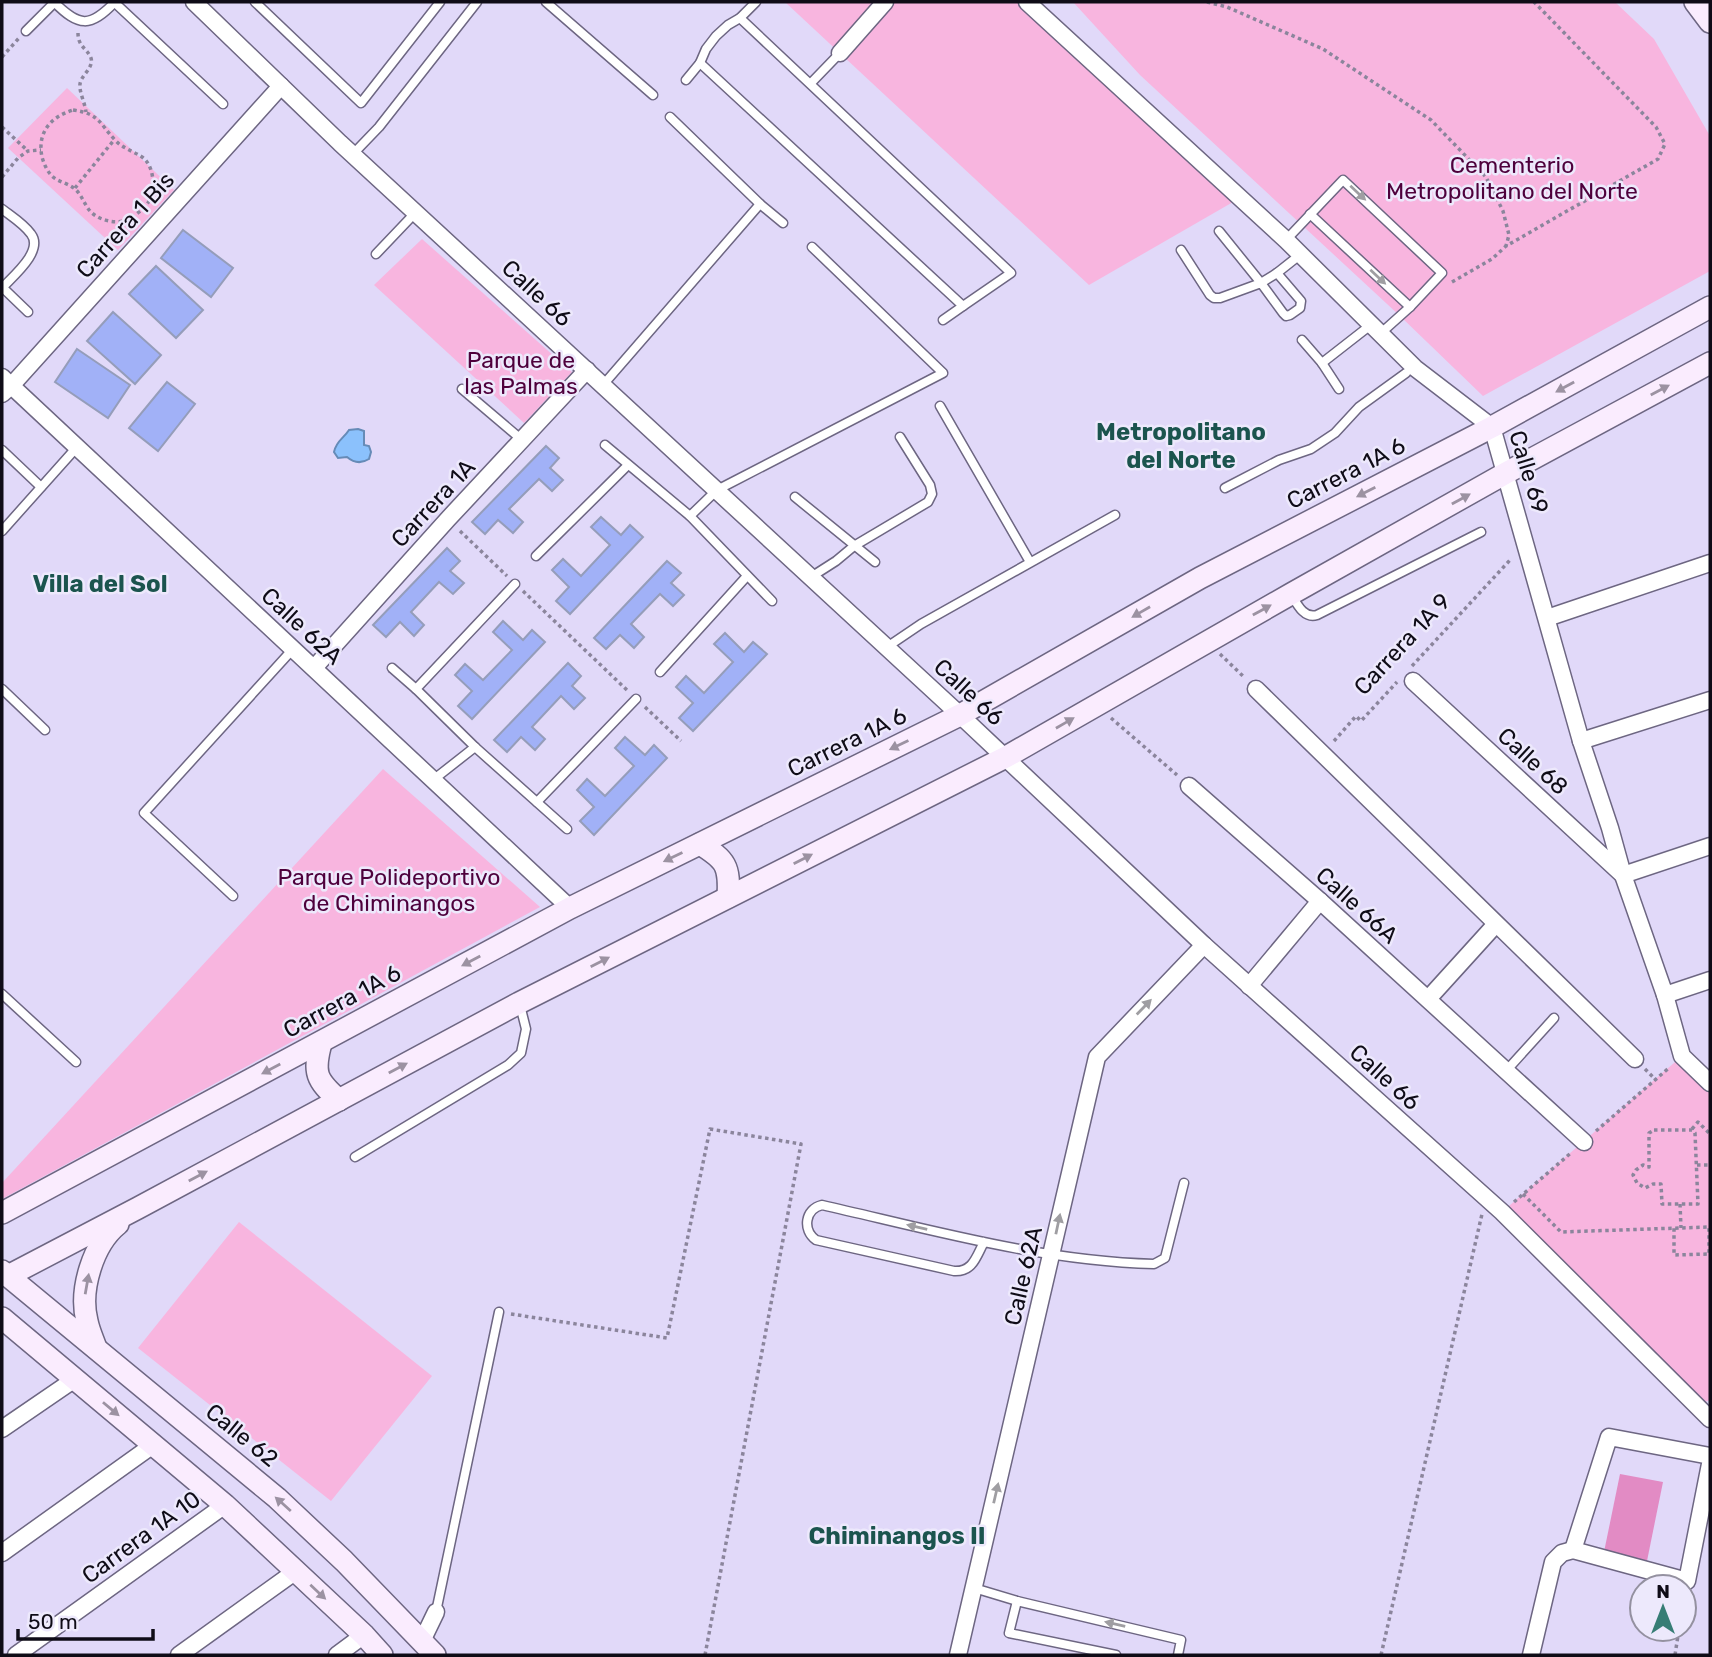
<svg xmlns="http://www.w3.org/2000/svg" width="1712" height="1657" font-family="Rubik,sans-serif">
<rect width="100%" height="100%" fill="#e1d9f9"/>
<g fill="#f8b5df">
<polygon points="785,2 1027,2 1240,198 1089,285"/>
<polygon points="1073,2 1615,2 1654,39 1710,136 1710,271 1483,396 1400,316 1140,75"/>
<polygon points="67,88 174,190 118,250 8,148"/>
<polygon points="422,239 572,372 524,423 374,285"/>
<polygon points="383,769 540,907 2,1199 2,1183"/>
<polygon points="1682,1056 1710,1083 1710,1400 1695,1406 1502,1212"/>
<polygon points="239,1222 432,1376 331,1501 138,1348"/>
</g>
<polygon fill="#e28bc4" points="1620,1474 1663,1482 1647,1561 1604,1552"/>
<path fill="#8bc1fc" stroke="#668bb7" stroke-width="2" d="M358,429L364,431V445L369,446L371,452L369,459C361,464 354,463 347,457L338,458L334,452C336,441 344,438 349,430Z"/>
<g fill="#a1b1f7" stroke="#959dba" stroke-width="2">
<polygon points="183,230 233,268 211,297 161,258"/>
<polygon points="156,266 203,310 176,338 129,294"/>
<polygon points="113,312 161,355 135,384 87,341"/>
<polygon points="77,349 130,385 108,418 55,382"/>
<polygon points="167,382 195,404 158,451 129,428"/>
<polygon points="546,446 559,458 550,468 563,480 552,491 539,479 509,509 523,522 513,533 498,520 485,534 472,522"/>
<polygon points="601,517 621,535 630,525 643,537 570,614 556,601 569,587 552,570 563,559 581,576 610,545 591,527"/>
<polygon points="447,548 460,561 450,571 464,583 453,594 439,582 411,612 424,625 414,636 400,622 386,637 373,625"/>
<polygon points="667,561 681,573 671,583 684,595 673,606 660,594 631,624 644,637 634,648 620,635 606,649 594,638"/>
<polygon points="503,621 523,640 532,630 545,642 472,719 458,706 472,691 455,675 465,664 483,680 512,650 493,632"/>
<polygon points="725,633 744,652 753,642 767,654 693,731 679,718 693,703 676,687 686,676 704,693 733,662 714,644"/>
<polygon points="568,663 581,676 572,686 585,698 574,709 561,696 532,727 545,739 535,750 521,737 507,752 494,740"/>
<polygon points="625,737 645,755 654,745 667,758 594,835 580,821 594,807 577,790 587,779 605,796 634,766 615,748"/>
</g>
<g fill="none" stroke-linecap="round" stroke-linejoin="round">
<defs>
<g id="lane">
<path d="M54,2C79,27 90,28 115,2"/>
<polyline points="114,2 223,104"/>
<polyline points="255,2 361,103 440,2"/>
<polyline points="546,2 653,95"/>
<polyline points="26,31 55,2"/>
<polyline points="700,63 963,306 1011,273 740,18"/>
<polyline points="686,80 700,63 706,49 716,36 728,25 740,18 756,2"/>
<polyline points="811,83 840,53"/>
<polyline points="670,117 760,204 783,223"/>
<polyline points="353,154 379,127 477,2"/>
<path d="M2,209C11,216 24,224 31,234C44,251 13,276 2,288"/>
<polyline points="1310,214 1410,307"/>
<polyline points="1219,231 1261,283 1277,273 1301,254"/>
<polyline points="1286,240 1343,180 1442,273 1410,307 1381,333"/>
<polyline points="1181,250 1210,295 1214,298 1220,298 1261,283 1283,313 1286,316 1290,315 1300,308 1301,301 1277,273"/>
<polyline points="376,254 416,212"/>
<polyline points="2,287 28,312"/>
<polyline points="943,320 963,306"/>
<polyline points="1302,340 1322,363 1339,389"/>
<polyline points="1322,363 1372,324"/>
<polyline points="603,385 760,204"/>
<polyline points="462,389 522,440"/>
<polyline points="940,406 1030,562"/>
<polyline points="605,445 690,516 772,601"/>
<polyline points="2,450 41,487"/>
<polyline points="1225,488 1279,460 1311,449 1335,433 1359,407 1406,373"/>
<polyline points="795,497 875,562"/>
<polyline points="690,516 717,490 943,373 812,247"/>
<polyline points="2,531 77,447"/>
<polyline points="536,556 628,465"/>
<polyline points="811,577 836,561 854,546 928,502 932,494 930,485 900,437"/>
<polyline points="515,584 416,689 475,747 567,829"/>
<path d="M1291,594C1297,604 1304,619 1317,615L1481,532"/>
<polyline points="887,647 921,624 1115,515"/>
<polyline points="392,668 416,689"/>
<polyline points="660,672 747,576"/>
<polyline points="2,689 45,730"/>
<polyline points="433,780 475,747"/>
<polyline points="537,802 636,699"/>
<polyline points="233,896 144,813 293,649"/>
<polyline points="2,994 76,1062"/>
<polyline points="1506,1071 1554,1018"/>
<polyline points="355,1157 508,1065 521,1053 526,1029 520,1005"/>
<path d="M984,1242C976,1257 973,1272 954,1271L816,1240C802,1230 805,1209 822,1205C932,1230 1041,1261 1154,1264L1165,1258L1184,1183"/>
<polyline points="974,1588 1017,1601 1181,1640 1178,1655"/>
<polyline points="1017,1601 1009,1633 1116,1655"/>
<polyline points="436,1612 499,1312"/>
</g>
<g id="street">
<polyline points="194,2 340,143 960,715 1204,945 1502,1212 1710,1419"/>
<polyline points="1027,2 1286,240 1415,368 1492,427 1581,741 1610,828 1623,875 1665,995 1682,1056 1710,1083"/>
<polyline points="840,53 885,2"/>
<polyline points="2,377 570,908"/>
<polyline points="2,394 11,386 281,86"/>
<polyline points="1547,618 1710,563"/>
<polyline points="314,668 448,519 587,370"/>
<polyline points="1413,681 1623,875 1710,846"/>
<polyline points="1256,689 1635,1059"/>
<polyline points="1581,741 1710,700"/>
<polyline points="1189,786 1320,901 1584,1142"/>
<polyline points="1249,986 1320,901"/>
<polyline points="1665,995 1710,980"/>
<polyline points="1428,999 1496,924"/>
<polyline points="2,1429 75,1379"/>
<polyline points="1573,1550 1609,1437 1710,1456"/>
<polyline points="2,1553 153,1445"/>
<polyline points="422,1641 436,1612"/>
<polyline points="16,1655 225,1505"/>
<polyline points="179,1655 296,1571"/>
<polyline points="337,1655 364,1635"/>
<polyline points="958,1655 1097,1057 1204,945"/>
<polyline points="1531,1655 1553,1562 1562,1553 1573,1550 1687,1581 1710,1464"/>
</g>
<g id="secondary">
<polyline points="1695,2 1710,22"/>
<path d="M700,844C726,860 730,866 728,897"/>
<path d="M321,1043C313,1073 316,1080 339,1100"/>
<polyline points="2,1213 570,908 960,715 1200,578 1492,427 1710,307"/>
<polyline points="2,1271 277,1498 344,1561 435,1655"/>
<polyline points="8,1276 138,1208 519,1003 1006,757 1291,594 1506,473 1710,363"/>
<polyline points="2,1318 225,1505 364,1635 382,1655"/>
<path d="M96,1348C93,1339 89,1331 87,1321C79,1290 93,1244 118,1224"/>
</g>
</defs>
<use href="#lane" stroke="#6d6682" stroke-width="11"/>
<use href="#street" stroke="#6d6682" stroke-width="19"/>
<use href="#secondary" stroke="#6d6682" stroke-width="24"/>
<g stroke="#8b859c" stroke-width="3.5" stroke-dasharray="3.5 3.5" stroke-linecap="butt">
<polyline points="1207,2 1227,7 1323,49 1431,120 1486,177 1503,211 1509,235 1506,246"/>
<path d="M78,33C78,47 87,48 91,58C94,68 81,75 80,84C79,92 85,103 86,112"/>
<polyline points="2,57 19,38"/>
<path d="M73,110C100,114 99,123 115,140C122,148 133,151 142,157C154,165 156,189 149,201C146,207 139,212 134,216C122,226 100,222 90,211C84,204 82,195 75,189C68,183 58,182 52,176C47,171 44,164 42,157C37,133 50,117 73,110Z"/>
<polyline points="2,127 28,151"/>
<polyline points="2,177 18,158 28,151 41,150"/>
<polyline points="75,188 114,140"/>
<polyline points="1452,282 1492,259 1506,246 1658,159 1665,144 1656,127 1534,2"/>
<polyline points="460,531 507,576"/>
<polyline points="523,591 629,692"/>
<polyline points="1220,654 1245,678"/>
<polyline points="1412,666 1511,559"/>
<polyline points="645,707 681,741"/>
<polyline points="1111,718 1177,775"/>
<polyline points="1334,741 1356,716 1361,721 1397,682"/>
<polyline points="1645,1069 1656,1080"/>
<polyline points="1692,1129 1698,1122 1710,1134"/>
<polygon points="1654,1130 1692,1130 1695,1133 1698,1204 1662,1204 1661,1184 1653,1184 1645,1188 1637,1183 1633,1175 1636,1170 1643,1165 1649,1167 1649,1133"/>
<polyline points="1596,1131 1670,1067"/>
<polyline points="1697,1165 1710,1165"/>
<polyline points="1523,1194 1561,1232 1709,1227 1709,1254 1674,1255 1674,1228"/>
<polyline points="1514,1202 1572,1152"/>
<polyline points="1680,1204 1681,1228"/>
<polyline points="511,1314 667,1338 710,1129 801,1144 705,1655"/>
<polyline points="1381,1655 1482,1214"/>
<polyline points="1675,1655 1679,1629"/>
</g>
<use href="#lane" stroke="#fff" stroke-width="8"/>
<use href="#street" stroke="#fff" stroke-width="16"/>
<use href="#secondary" stroke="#faecfe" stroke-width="21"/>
</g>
<defs><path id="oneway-solid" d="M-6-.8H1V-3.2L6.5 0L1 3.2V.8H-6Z" transform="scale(1.75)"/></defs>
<g fill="#9f9ea2">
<use href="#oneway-solid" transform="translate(1358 193) rotate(43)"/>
<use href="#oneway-solid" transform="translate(1378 277) rotate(43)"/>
<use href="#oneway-solid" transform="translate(1144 1007) rotate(-46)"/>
<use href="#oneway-solid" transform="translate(1058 1224) rotate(-78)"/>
<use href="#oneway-solid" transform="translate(917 1227) rotate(-167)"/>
<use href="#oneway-solid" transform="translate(996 1493) rotate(-77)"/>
<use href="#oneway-solid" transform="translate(1115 1624) rotate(-167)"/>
</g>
<g fill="#9c92a2">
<use href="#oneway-solid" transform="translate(1565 387) rotate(151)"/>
<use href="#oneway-solid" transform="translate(1660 390) rotate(-28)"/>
<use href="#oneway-solid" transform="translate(1366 492) rotate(153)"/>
<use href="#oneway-solid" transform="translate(1461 499) rotate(-29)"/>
<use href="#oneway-solid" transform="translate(1262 610) rotate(-29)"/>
<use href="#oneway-solid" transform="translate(1141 612) rotate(150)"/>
<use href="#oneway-solid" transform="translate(1065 723) rotate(-30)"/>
<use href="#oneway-solid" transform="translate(899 745) rotate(154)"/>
<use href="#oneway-solid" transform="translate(673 857) rotate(154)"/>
<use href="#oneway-solid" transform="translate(803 859) rotate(-27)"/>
<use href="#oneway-solid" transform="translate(471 961) rotate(152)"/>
<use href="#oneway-solid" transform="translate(600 962) rotate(-27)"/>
<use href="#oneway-solid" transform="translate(398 1068) rotate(-28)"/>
<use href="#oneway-solid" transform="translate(271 1069) rotate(152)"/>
<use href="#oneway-solid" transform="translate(198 1176) rotate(-28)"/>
<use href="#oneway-solid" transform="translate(87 1284) rotate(-80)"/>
<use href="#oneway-solid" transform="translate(111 1409) rotate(40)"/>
<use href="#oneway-solid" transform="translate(283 1504) rotate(-138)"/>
<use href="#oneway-solid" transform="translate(318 1592) rotate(43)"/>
</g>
<g text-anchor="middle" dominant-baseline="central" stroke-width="5" stroke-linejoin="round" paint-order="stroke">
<g font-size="23" fill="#4e003c" stroke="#ede9fc">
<text x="1512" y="165">Cementerio<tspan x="1512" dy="26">Metropolitano del Norte</tspan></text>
<text x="521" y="360">Parque de<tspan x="521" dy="26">las Palmas</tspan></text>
<text x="389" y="877">Parque Polideportivo<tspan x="389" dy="26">de Chiminangos</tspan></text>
</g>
<g font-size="23" fill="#0f0c17" stroke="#ede9fc">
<text transform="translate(125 225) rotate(-48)">Carrera 1 Bis</text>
<text transform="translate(537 293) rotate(43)">Calle 66</text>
<text transform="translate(1529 472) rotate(73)">Calle 69</text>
<text transform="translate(1346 473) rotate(-27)">Carrera 1A 6</text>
<text transform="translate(433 503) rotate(-47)">Carrera 1A</text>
<text transform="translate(302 626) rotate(43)">Calle 62A</text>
<text transform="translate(1402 644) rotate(-47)">Carrera 1A 9</text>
<text transform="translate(969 692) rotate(43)">Calle 66</text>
<text transform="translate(847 742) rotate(-26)">Carrera 1A 6</text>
<text transform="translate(1533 761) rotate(43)">Calle 68</text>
<text transform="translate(1357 905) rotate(42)">Calle 66A</text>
<text transform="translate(342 1001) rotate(-28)">Carrera 1A 6</text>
<text transform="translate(1385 1077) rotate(42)">Calle 66</text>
<text transform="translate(1023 1276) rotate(-77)">Calle 62A</text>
<text transform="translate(242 1435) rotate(39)">Calle 62</text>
<text transform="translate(141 1537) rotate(-36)">Carrera 1A 10</text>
</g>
<g font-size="24" font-weight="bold" fill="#1b544e" stroke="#ede9fc">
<text x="1181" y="432">Metropolitano<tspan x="1181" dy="28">del Norte</tspan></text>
<text x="100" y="584">Villa del Sol</text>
<text x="897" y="1536">Chiminangos II</text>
</g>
</g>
<rect width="1712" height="1657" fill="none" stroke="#0f0c17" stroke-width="7"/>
<g transform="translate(1663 1608)"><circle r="33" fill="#ede9fc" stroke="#9491a0" stroke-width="2"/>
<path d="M0-5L12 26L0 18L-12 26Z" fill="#377d75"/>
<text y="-10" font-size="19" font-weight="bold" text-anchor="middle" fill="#0f0c17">N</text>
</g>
<path d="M18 1629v10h135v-10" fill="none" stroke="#0f0c17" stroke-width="3.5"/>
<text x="28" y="1629" font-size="21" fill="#0f0c17" stroke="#ede9fc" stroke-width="5" paint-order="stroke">50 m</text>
</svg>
